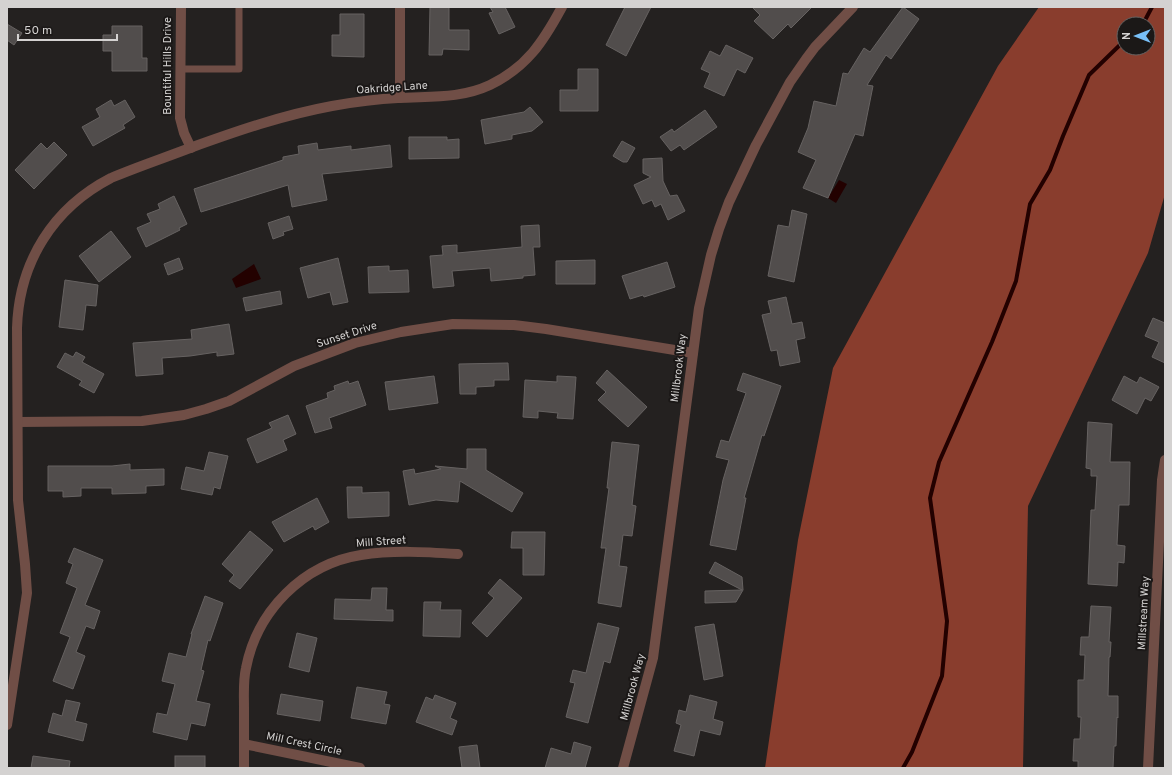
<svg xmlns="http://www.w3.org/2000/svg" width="1172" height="775" font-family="Overpass,sans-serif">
<rect width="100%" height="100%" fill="#242120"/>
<path fill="#893d2d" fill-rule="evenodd" d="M1039,7H1165V194L1148,253L1028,506L1023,768H765L798,540L833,368L998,66ZM1124,24H1148V48H1124Z"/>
<g fill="#230100">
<polygon points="839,180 847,184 836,203 828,198"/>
<polygon points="254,264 261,279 236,288 232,279"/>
</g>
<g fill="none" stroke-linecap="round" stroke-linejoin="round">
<g stroke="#230100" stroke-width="4">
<polyline points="1143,24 1152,7"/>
<polyline points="903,768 912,752 942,676 947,621 930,498 939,462 992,342 1016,281 1030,204 1050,170 1063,136 1089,75 1124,41"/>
</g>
</g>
<g fill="#514d4c" stroke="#666261">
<polygon points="430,7 449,7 449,30 469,30 469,50 443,49 442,55 429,55"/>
<polygon points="490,7 505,7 515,27 499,34 489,13 493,12"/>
<polygon points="625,7 651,7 626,56 606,45"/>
<polygon points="752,7 812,7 791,28 788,24 773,39 754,21 760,15"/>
<polygon points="903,7 919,19 891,59 886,55 867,85 873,86 863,136 855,134 828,198 803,188 816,160 798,152 808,128 814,101 836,106 843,73 848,74 864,48 870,52"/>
<polygon points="340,14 364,14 364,57 332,56 332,35 340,35"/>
<polygon points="7,24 22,33 14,45 7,40"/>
<polygon points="112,26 142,26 142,58 147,58 147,71 112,71 112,51 103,51 103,35 112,35"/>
<polygon points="726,45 753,58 745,73 737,69 724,96 704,87 710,73 701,69 710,51 720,56"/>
<polygon points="578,69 598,69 598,111 560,111 560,90 578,90"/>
<polygon points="111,100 114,106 125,100 135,117 123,125 125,128 93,146 82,127 100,117 96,109"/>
<polygon points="530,107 543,122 532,131 512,135 512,139 485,144 481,120 524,112"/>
<polygon points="705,110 717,127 684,150 680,145 671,151 660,137 672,129 674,132"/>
<polygon points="409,137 447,137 447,140 459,139 459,158 409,159"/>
<polygon points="622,141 635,148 627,162 623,162 613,156"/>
<polygon points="54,142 67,155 34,189 15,170 41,143 47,149"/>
<polygon points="317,143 318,150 351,146 351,150 390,145 392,167 322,174 327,200 292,207 288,185 201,212 194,189 283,160 283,157 299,154 298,146"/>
<polygon points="662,158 663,181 670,196 677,195 685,211 668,220 661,204 655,207 652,200 643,204 634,185 651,177 643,173 643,159"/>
<polygon points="174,196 187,224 179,228 180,230 146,247 137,228 151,222 147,214 160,209 158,204"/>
<polygon points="792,210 807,214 794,282 768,276 778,225 789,227"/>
<polygon points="289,216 293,229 283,232 284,235 273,239 268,223"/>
<polygon points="539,225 540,247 533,247 535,275 523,276 523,278 491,281 490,268 452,271 454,286 433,288 430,256 443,255 442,246 457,245 457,253 522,247 521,226"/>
<polygon points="111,231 131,257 99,282 79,256"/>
<polygon points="179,258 183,269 168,275 164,264"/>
<polygon points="338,258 348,302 333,305 330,292 308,298 300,268"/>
<polygon points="595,260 595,284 556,284 556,261"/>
<polygon points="667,262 675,287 644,297 643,295 630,299 622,276"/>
<polygon points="389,266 389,271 408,270 409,292 369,293 368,267"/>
<polygon points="65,280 98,285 96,306 86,305 83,330 59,327"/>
<polygon points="280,291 282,304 246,311 243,298"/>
<polygon points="786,297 792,324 802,322 805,338 796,340 800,362 780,366 777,350 771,351 762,315 771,313 768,301"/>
<polygon points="1153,318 1165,323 1165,363 1152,357 1159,342 1145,336"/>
<polygon points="229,324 234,354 217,356 217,352 190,356 162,358 163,374 136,376 133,343 192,339 191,330"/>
<polygon points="76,352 85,357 82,362 104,374 94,393 79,385 82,381 57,367 65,353 73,357"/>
<polygon points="508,363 509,380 494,380 494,386 476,387 476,394 460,394 459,364"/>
<polygon points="607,370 647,407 628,427 598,400 606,392 596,383"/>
<polygon points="743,373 781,386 764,436 762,435 744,498 746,498 736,550 710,545 723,480 729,460 716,457 721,440 729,442 746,393 737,390"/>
<polygon points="434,376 438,403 389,410 385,382"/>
<polygon points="557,376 576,377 573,419 557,418 558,413 538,411 538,418 523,417 525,380 557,382"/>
<polygon points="1124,376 1137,383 1140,377 1159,387 1151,401 1145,398 1137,414 1112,400"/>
<polygon points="348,381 349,384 358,381 366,405 329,418 332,428 315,433 306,406 328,398 327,393 335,390 334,386"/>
<polygon points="288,415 296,434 283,440 287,450 257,463 247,439 272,428 269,423"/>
<polygon points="1088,422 1112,424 1110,462 1130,462 1129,505 1119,505 1117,545 1125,546 1124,563 1118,562 1117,586 1088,584 1091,510 1095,510 1097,476 1091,476 1091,469 1086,468"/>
<polygon points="612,442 639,445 632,505 636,506 632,536 623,535 619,566 627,567 621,607 598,603 606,548 601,548 609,488 607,488"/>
<polygon points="467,449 486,449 486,470 523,493 512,512 460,481 458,502 436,500 409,505 403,471 414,469 415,474 441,469 435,466 467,469"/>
<polygon points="209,452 228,456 220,489 214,487 212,495 181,489 186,467 204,471"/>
<polygon points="130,464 130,470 164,469 164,485 146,486 146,493 112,494 112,488 81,488 81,496 63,497 63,491 48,491 48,466 112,466"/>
<polygon points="347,487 362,487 362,493 389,492 389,516 348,518"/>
<polygon points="317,498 329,522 315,530 313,526 284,542 272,522"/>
<polygon points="250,531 273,550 240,589 229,581 234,575 222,564"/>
<polygon points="512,532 545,532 544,575 523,575 523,548 511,548"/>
<polygon points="74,548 103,560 85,605 100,611 94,629 86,626 76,652 85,656 73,689 53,681 70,637 60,633 77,588 66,583 73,564 68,562"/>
<polygon points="715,562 742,577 743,590 736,602 705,603 705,591 742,590 709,573"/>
<polygon points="500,579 522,598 487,637 472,623 494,598 488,593"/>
<polygon points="372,588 387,588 386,610 393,610 393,621 334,619 335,599 371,600"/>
<polygon points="205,596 223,603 210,641 208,640 201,670 204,671 196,701 210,704 205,726 191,723 187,740 153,732 157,713 167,715 175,684 162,681 169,653 186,657 192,634 191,634"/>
<polygon points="424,602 441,602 440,610 461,610 460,637 423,636"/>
<polygon points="1091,606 1111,607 1109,642 1111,642 1110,657 1109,657 1108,696 1118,696 1118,718 1117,717 1116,746 1114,746 1113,768 1078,768 1078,761 1073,761 1074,739 1080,739 1081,717 1078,717 1078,680 1084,680 1085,655 1080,655 1081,637 1089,637"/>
<polygon points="598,623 619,628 610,663 604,661 588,723 566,717 575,683 570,682 573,670 586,673"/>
<polygon points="714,624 723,676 704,680 695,627"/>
<polygon points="297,633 317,638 309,672 289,667"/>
<polygon points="357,687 387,692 384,704 390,705 386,724 351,718"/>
<polygon points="281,694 323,701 320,721 277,714"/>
<polygon points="435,695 456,703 450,718 457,721 452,735 416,722 426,697 433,700"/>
<polygon points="690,695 717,702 713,719 723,722 720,735 700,730 694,756 674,751 681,725 676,723 679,710 686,712"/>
<polygon points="66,700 80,703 75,721 87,724 83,741 48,732 53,713 62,716"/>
<polygon points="574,742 591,747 585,768 545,768 551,748 571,754"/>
<polygon points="477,745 480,768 462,768 459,747"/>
<polygon points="33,756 70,761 69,768 31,768"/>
<rect x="175" y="756" width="30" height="12"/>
</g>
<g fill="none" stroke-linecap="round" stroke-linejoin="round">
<polyline stroke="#704e46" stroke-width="7" points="180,69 239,69 239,7"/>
<g stroke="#704e46" stroke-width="10">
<polyline points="181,7 180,118 184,133 191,148"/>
<polyline points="400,98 400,7"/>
<polyline points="18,422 142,421 184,415 206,409 229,401 294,366 355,343 401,332 453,324 514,325 546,329 693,353"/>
<path d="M7,725L27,593L25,564L18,500L17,328C19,262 53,208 111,178C137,167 164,158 190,148C237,131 283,115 332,106C354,102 376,99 398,98C430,96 460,99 490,85C527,67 543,42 562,7"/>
<polyline points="244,744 360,768"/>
<path d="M244,768C244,748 244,728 244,707C244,694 243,681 246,668C257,611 303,564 361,555C393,550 426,552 458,554"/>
<polyline points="623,768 653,658 699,308 711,255 719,229 729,202 756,145 790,82 806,59 815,47 853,7"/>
<polyline points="1148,768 1162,480 1165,460"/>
</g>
</g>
<g text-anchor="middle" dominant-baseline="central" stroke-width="4" stroke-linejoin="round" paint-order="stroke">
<g font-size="11" fill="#d4d2d1" stroke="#1b1817">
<text transform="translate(168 66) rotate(-90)">Bountiful Hills Drive</text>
<text transform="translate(392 88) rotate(-4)">Oakridge Lane</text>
<text transform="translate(347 335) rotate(-18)">Sunset Drive</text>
<text transform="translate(679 368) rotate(-83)">Millbrook Way</text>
<text transform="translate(381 542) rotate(-4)">Mill Street</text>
<text transform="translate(1144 613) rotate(-87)">Millstream Way</text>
<text transform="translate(633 687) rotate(-75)">Millbrook Way</text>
<text transform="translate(304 744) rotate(12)">Mill Crest Circle</text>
</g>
</g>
<rect width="1172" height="775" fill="none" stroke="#d4d2d1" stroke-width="16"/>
<g transform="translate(1136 36) rotate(270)"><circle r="19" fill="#1b1817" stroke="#656261"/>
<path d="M0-3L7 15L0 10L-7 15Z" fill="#78bff7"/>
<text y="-6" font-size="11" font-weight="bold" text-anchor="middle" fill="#d4d2d1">N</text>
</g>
<path d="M18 34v6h99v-6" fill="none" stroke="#d4d2d1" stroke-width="2"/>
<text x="24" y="34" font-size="12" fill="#d4d2d1" stroke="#1b1817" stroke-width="3" paint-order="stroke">50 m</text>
</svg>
